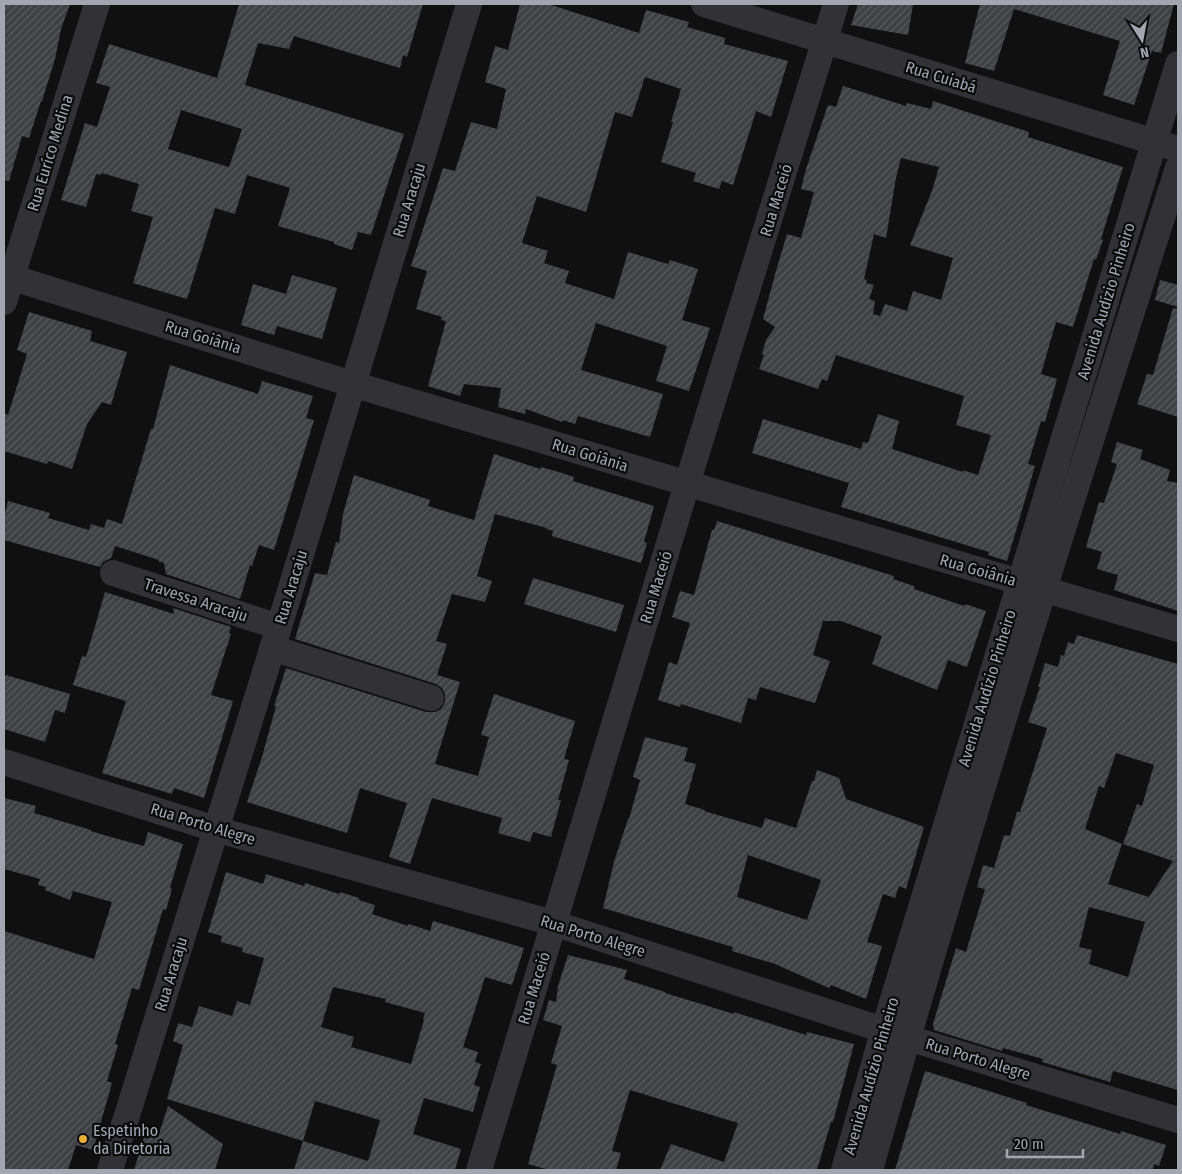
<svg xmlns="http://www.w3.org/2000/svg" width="1182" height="1174" font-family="'Fira Sans Condensed',sans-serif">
<defs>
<pattern id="building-hatch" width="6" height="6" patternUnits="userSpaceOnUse" patternTransform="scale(1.25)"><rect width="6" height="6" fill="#3f4044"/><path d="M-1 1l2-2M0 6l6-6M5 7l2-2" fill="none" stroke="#58595d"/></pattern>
</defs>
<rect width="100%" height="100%" fill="#101011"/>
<g fill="url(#building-hatch)" fill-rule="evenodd">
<polygon points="4,4 70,4 61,29 55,59 42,101 41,101 29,138 22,136 9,181 4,180"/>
<path d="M239,4H423L407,57L403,55L400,68L294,36L289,49L258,43L245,85L404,134L371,235L358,232L352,250L334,244V242L278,226L290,188L247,175L235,214L215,208L187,299L133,283L153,217L131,211L139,184L102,173L101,175L96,174L86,207L61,200L85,123L97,127L110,87L96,83L109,44L217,78ZM181,110L242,129L229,167L168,149Z"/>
<polygon points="520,4 548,4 639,33 646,10 689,22 687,27 725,38 724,44 788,61 771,117 756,111 733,185 722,181 719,189 693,181 696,173 661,162 673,122 671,122 681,89 645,77 632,117 615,112 586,212 537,196 522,243 548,251 544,263 569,271 565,283 614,299 628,252 668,264 670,260 698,269 682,320 710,328 689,391 656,381 667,346 596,323 581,370 663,394 650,437 578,416 575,424 563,420 562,422 526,409 525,414 498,407 501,388 464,384 460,396 428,386 446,321 441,320 442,317 416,309 427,271 411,266 443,168 455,171 471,122 497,129 506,89 485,82 495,46 508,50"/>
<polygon points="858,4 913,4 908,35 851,25"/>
<polygon points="980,4 1174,4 1161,53 1152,51 1134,105 1103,95 1120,41 1014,9 994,71 965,63"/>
<path d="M843,86L906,106L907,103L931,109L933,101L1029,132L1028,137L1123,167L1101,239L1103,240L1096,260L1094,259L1073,327L1056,322L1041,374L1057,379L1045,422L1041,421L1028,464L1035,466L1007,561L988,555L989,552L841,507L849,483L752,453L763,419L861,449L863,442L868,443L878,414L899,421L892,449L963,472V470L978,475L991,435L956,425L964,396L836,355L827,381L822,379L818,389L759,369L764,355L762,354L766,340L775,327L763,319L776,271L787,234L801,238L814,192L801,189L806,169L828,105L836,107ZM901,158L939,167L932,191L910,245L953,258L941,300L913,291L907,311L885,304L880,316L873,314L875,301L869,299L874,285L866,283L867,280L864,279L874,234L886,238L896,178Z"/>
<polygon points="292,275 337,288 322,339 277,326 274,335 241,325 253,284 286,294"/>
<polygon points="1160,280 1178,285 1178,307 1155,300"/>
<polygon points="1173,308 1178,309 1178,417 1137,404 1147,374 1153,375"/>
<polygon points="29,312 92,331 90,341 127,352 111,405 102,402 87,424 72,469 48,461 47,464 4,451 4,413 8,415 27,354 17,350"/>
<polygon points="170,365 258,394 262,381 313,396 306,418 314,420 274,550 259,545 252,566 250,565 240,599 166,574 164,563 158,561 159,560 115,546 111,558 103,562 100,567 4,540 4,518 8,501 50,513 48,518 89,530 91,524 104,528 107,519 122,524 151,429 153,429"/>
<polygon points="1117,442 1143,450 1140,459 1170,470 1167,481 1178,483 1178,611 1114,590 1118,575 1097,569 1102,552 1086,547 1099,502 1104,503 1117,464 1111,462"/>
<polygon points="494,454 540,469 541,467 562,473 574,477 573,481 654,506 644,542 647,543 641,563 552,536 553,531 546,529 547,528 495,514 477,576 492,581 485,602 452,594 436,641 447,644 437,675 460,682 435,764 478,776 489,737 481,735 494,694 575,721 564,759 569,760 558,800 561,800 551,837 533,832 530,842 498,833 502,818 432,798 410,864 389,857 407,803 360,788 347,833 247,802 262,757 276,706 274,706 286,668 426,712 435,712 441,709 445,702 445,694 442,688 436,684 295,639 315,573 327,575 336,542 339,543 343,514 354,475 430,500 428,506 474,520"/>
<polygon points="717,521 894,576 893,579 914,586 914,589 964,606 965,604 986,611 967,667 948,660 937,690 872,664 882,636 841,621 823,621 813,655 830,661 815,703 760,687 756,700 748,698 741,723 681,704 680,707 658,700 669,662 677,665 690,623 672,617 680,591 694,595 712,530 714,530"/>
<polygon points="533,578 624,605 616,632 524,604"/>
<polygon points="105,592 174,614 173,608 231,627 229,633 231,634 211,695 233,701 204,798 174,788 172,794 102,773 126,701 73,685 82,656 86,657"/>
<path d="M1077,635L1178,664V1090L1113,1071L1110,1082L1042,1062L1043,1059L1003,1048L1002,1051L934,1030L933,1024L956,948L966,952L985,889L977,887L983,865L994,868L1004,835L1010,836L1017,812H1020L1047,728L1028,722L1040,687H1038L1045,663L1058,667L1061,655L1064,656L1068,642L1074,644ZM1116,753L1154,765L1142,806L1137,804L1123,844L1173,861L1149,897L1108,884L1122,844L1085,829L1099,786L1104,788ZM1089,907L1145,922L1128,977L1089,964L1092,950L1079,947Z"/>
<polygon points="6,675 70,694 65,713 55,710 45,742 4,729 4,680"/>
<path d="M645,737L688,748L684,761L696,764L685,804L705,810L704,811L762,828L765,818L796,828L812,781H814L817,770L839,778L846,799L924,827L906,889L899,886L895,898L883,894L867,942L882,946L866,999L831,985L829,988L775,964L732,951L733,947L603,908L614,862L628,819H629L640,780L633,777ZM748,855L821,880L807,920L737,897Z"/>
<polygon points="4,798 36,806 34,813 91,830 91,831 107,836 144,846 148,832 183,844 170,888 172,889 166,910 163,909 139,990 132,988 115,1044 118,1045 107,1081 112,1083 93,1150 76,1145 68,1170 4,1170 4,931 94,959 112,902 73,891 70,900 45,890 46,887 38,885 40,879 4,869"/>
<path d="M226,872L263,884L266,874L304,886L305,883L339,894L340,892L359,898V900L375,905L372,914L408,926L409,924L430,931L433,921L524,948L512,985L485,977L474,1013L463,1047L478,1052L475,1062L481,1064L474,1085L480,1087L473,1112L424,1098L413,1134L461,1149L455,1170H294L303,1141L167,1099L183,1045L173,1041L178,1023L192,1027L199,1006L232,1016L237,1001L250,1005L264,958L242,952L243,948L221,942L222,936L208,932ZM333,987L386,999L385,1002L425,1013L423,1019L424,1020L411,1064L351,1047L354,1037L321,1027ZM315,1101L380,1120L368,1161L303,1141Z"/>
<polygon points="568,955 627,970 624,979 665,992 665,993 734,1014 734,1012 806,1035 807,1032 854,1044 833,1122 831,1122 817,1170 660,1170 671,1144 724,1162 738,1123 630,1090 612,1151 621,1153 616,1170 549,1170 528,1164 557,1065 551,1063 562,1026 543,1020 549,1000 556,1002 558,986"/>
<polygon points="925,1071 1027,1103 1026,1105 1120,1134 1121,1131 1166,1145 1159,1166 1154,1164 1153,1170 895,1170"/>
<polygon points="168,1106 223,1144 215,1170 134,1170 145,1134 158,1137"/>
</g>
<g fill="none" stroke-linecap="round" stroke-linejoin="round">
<g stroke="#313136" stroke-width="26">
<polyline points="704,4 1178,149"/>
<polyline points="4,275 352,384 1178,629"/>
<polyline points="4,302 97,4"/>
<polyline points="113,573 279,627"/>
<polyline points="272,648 431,698"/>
<polyline points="4,762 215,829 553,923 908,1038 1178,1120"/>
<polyline points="110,1170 279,627 469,4"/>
<polyline points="479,1170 687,484 836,4"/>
<polyline points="844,1170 884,1029 1178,64"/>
<path d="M870,1170C965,834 1071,501 1178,168"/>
</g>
</g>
<circle fill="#e7b032" stroke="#0b0b0c" stroke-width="2" cx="83" cy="1139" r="5"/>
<g text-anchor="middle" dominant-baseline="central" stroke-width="4.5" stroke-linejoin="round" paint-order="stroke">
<g font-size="16" fill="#a1a6b1" stroke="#0b0b0c">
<text transform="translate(941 77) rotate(17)">Rua Cuiabá</text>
<text transform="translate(50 153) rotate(-73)">Rua Euríco Medina</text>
<text transform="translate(409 200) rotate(-73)">Rua Aracaju</text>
<text transform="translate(776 200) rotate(-73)">Rua Maceió</text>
<text transform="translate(1106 301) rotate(-73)">Avenida Audízio Pinheiro</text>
<text transform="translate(203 337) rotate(17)">Rua Goiânia</text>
<text transform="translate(590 455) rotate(17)">Rua Goiânia</text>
<text transform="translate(978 570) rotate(16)">Rua Goiânia</text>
<text transform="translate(291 587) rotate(-73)">Rua Aracaju</text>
<text transform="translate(656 587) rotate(-73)">Rua Maceió</text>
<text transform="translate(196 600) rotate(18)">Travessa Aracaju</text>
<text transform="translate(987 688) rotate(-73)">Avenida Audízio Pinheiro</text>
<text transform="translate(203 824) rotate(17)">Rua Porto Alegre</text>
<text transform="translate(593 936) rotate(17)">Rua Porto Alegre</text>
<text transform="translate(171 974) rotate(-73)">Rua Aracaju</text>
<text transform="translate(534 988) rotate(-73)">Rua Maceió</text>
<text transform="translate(978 1059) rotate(17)">Rua Porto Alegre</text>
<text transform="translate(871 1076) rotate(-74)">Avenida Audízio Pinheiro</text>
</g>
<g font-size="16" fill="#a1a6b1" stroke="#0b0b0c" text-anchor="start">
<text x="93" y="1130">Espetinho<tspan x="93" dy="18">da Diretoria</tspan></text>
</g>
</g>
<rect width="1182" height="1174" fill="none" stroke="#a1a6b1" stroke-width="10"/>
<g transform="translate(1142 40) rotate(169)" stroke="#0b0b0c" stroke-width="4" paint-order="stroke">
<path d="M0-4L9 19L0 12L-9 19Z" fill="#a1a6b1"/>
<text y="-8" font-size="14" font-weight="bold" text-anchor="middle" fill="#a1a6b1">N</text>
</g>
<path d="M1007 1149v8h76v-8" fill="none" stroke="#a1a6b1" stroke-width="2.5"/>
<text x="1014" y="1149" font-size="15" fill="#a1a6b1" stroke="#0b0b0c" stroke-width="4" paint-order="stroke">20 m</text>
</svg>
